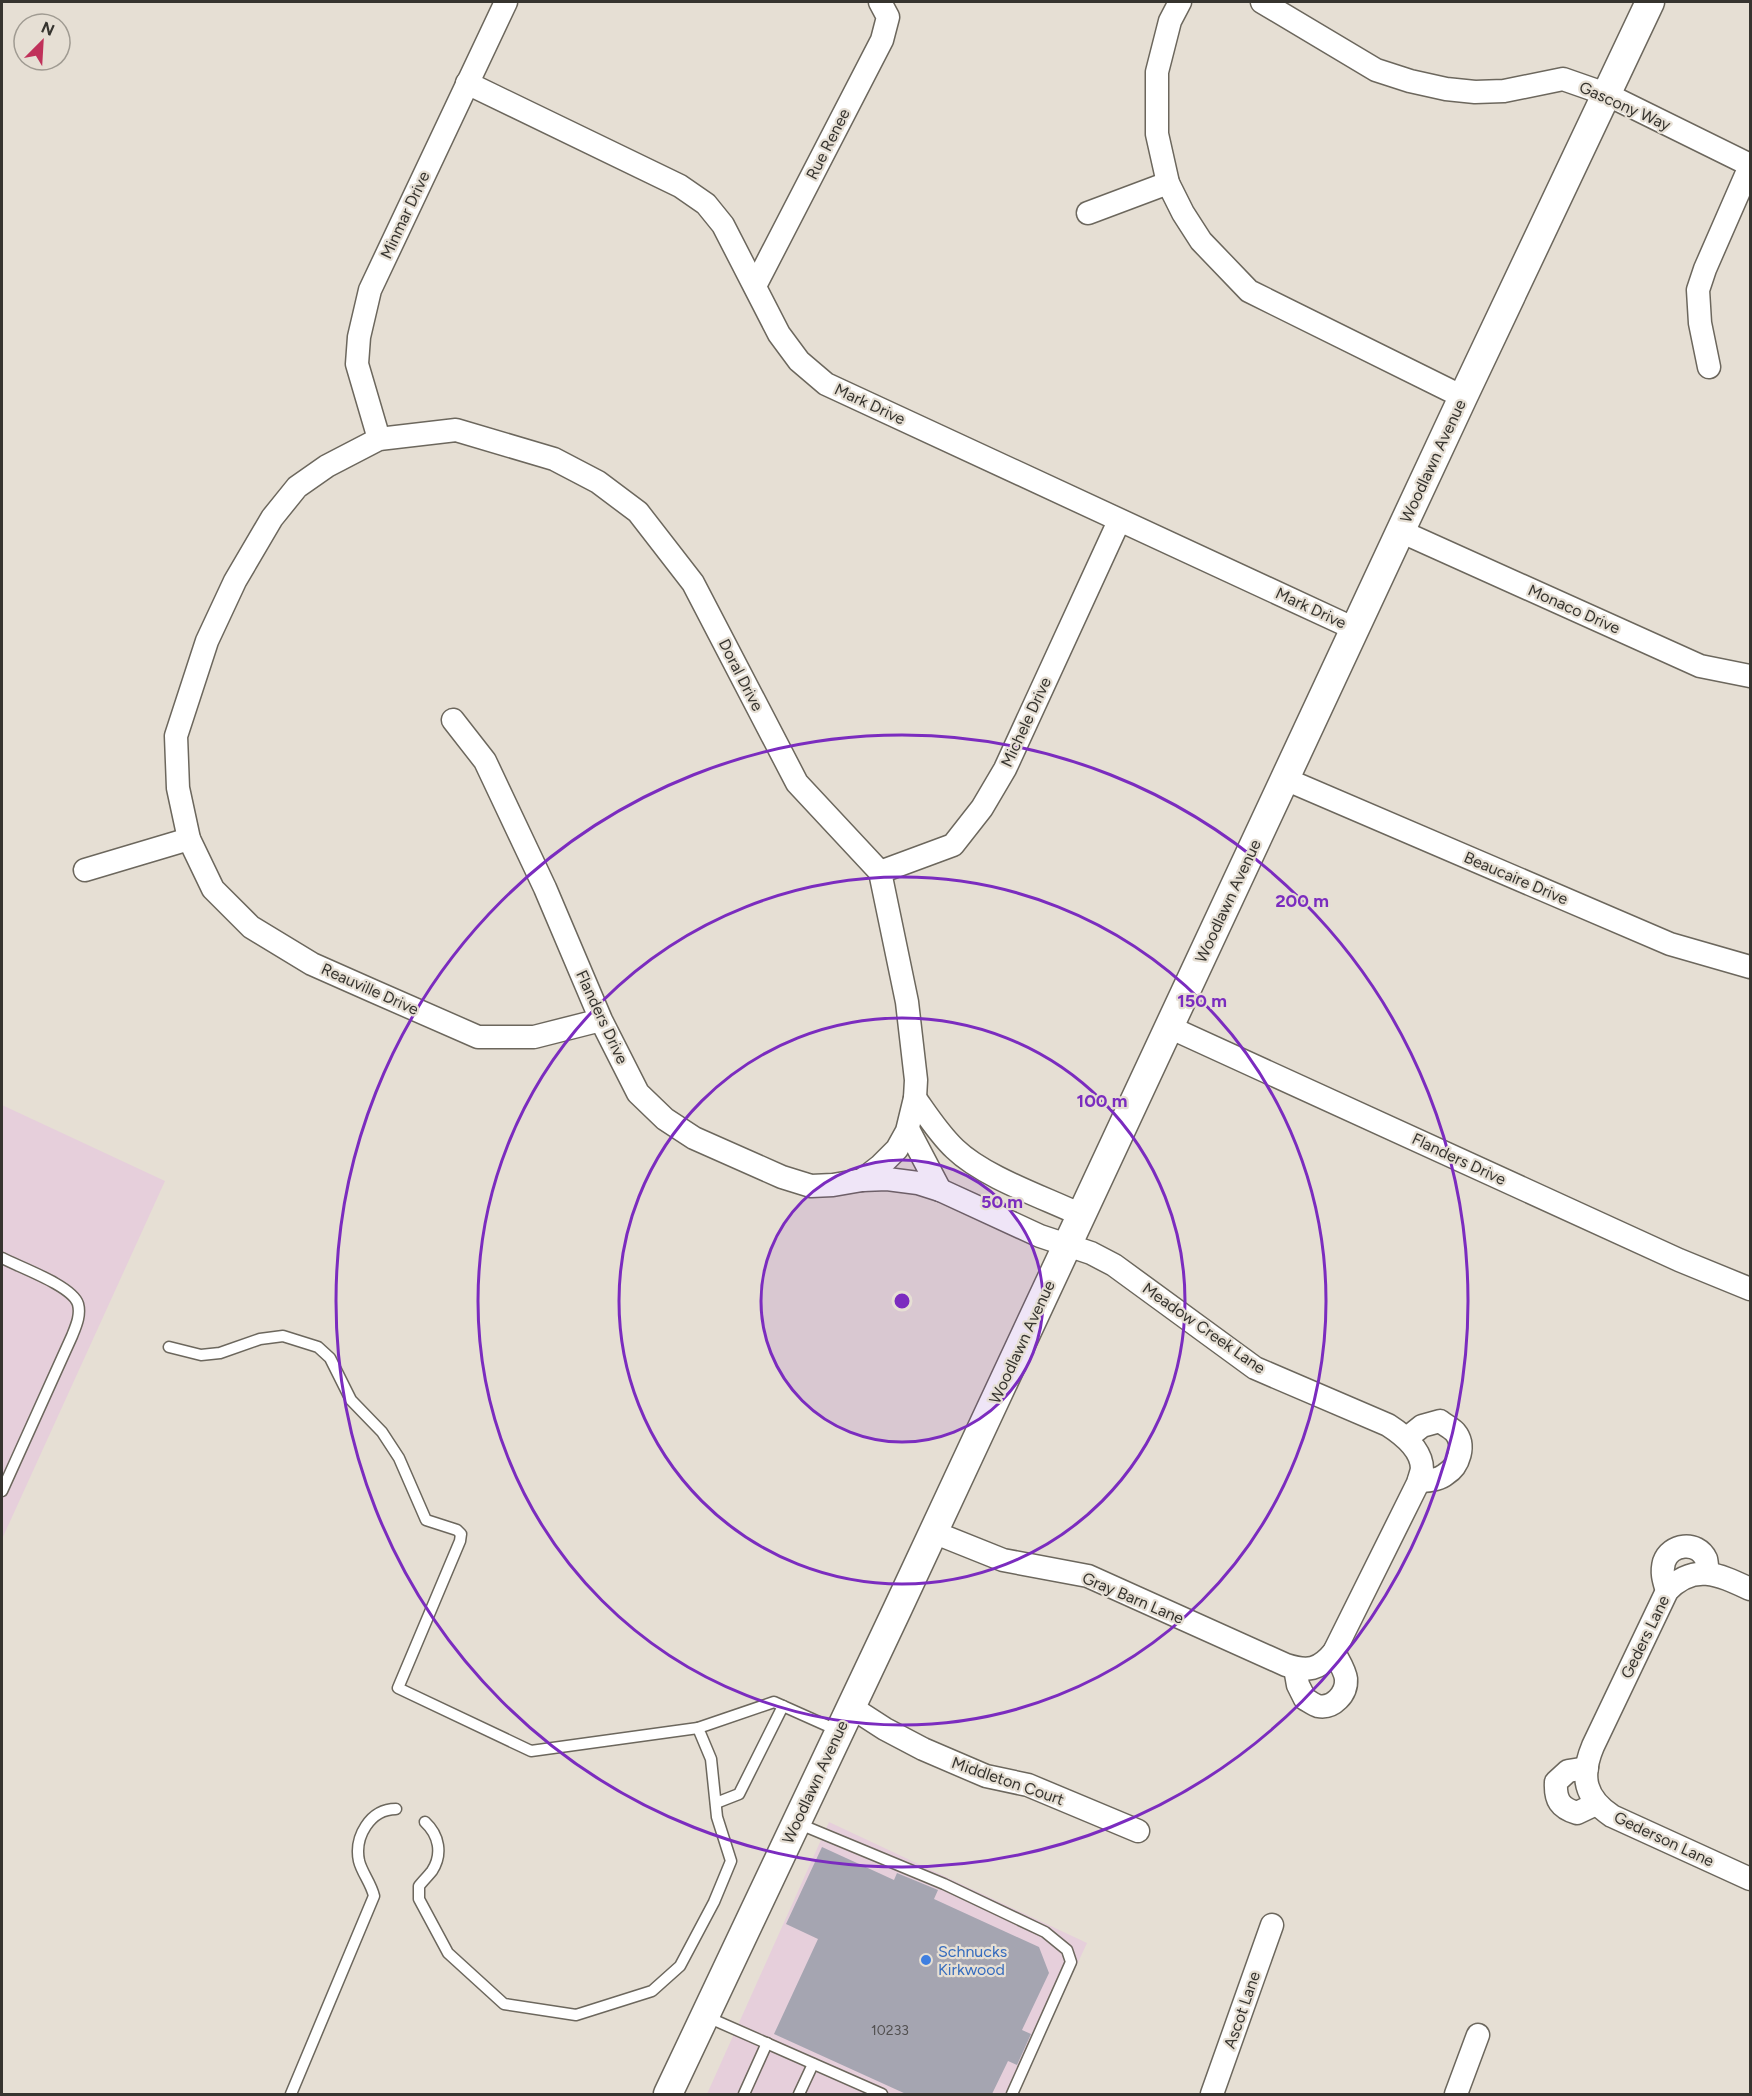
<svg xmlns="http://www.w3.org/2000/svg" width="1752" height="2096" font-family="Figtree,sans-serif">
<rect width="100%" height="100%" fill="#e6dfd4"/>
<g fill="#e6cfdb">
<polygon points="2,1105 165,1181 2,1539"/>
<polygon points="829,1822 1087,1943 1018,2092 1021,2094 707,2094"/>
</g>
<polygon fill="#a5a5b1" points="822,1847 894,1880 897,1873 938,1890 934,1899 1039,1947 1049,1973 1022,2030 1031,2034 1017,2065 1008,2061 992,2094 906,2094 774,2034 818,1939 786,1924"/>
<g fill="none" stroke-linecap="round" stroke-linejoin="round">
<defs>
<g id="service">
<path d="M2,1258C19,1267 73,1286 78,1304C81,1315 76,1326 72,1336L2,1491"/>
<polyline points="169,1347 201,1355 220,1353 260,1339 283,1336 318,1347 330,1358 351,1400 382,1432 399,1458 426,1520 457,1530 461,1534 460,1541 398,1688 531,1751 698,1728"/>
<polyline points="716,1803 739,1794 783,1706"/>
<path d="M425,1822C439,1835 443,1854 432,1871C428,1876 423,1881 419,1886V1899L448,1953L504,2004L576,2015L652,1991L680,1966L714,1902L731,1861L717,1817L711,1759L698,1728L774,1702L839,1731"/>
<polyline points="797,1823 944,1884 1045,1932 1067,1950 1071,1962 1012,2094"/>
<polyline points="705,2016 882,2094"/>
<path d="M291,2094L374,1896C371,1883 362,1873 359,1861C354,1837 370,1809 396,1809"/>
<polyline points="744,2094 767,2043"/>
<polyline points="799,2094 813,2064"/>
</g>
<g id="minor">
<polyline points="1180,2 1170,21 1157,72 1157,134 1168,183 1183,213 1201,241 1249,291 1463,397"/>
<polyline points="1262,2 1376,70 1410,81 1446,89 1475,92 1504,91 1563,79 1606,94 1750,165"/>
<polyline points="467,83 680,186 706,204 723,225 779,334 799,361 826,384 1355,629"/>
<polyline points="1088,213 1168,183"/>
<polyline points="755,286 882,40 888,17 880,2"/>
<polyline points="1709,367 1700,323 1698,290 1705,269 1750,166"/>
<polyline points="379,439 357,364 359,337 370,290 506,2"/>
<polyline points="1400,531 1700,666 1750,676"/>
<polyline points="453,720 485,761 545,888 601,1020 638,1093 665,1119 694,1138 782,1177 811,1186 833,1185 862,1180 880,1166 897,1149 907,1131 915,1098 916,1080 907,1002 880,872 797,783 693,583 638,512 598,482 554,459 456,430 379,439 327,466 297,487 272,518 235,581 207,641 176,736 178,788 189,839 213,889 251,927 312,964 373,991 478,1037 534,1037 601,1020"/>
<polyline points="1285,779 1670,944 1750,967"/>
<polyline points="85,870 189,839"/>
<polyline points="880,872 953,845 982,808 1005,769 1119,521"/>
<polyline points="1169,1027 1679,1260 1750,1289"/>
<path d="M915,1098C927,1115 939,1134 955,1149C984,1177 1043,1197 1081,1215"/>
<polyline points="908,1129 940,1190"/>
<path d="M862,1180L887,1179L918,1183L940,1190L1040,1236L1091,1253L1114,1265L1255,1368L1388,1425C1402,1434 1422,1450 1422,1469C1421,1474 1419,1479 1418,1483L1334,1652C1319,1670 1308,1672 1286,1665L1088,1576L1003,1560L933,1532"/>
<path d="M1407,1438L1422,1426L1440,1421C1445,1425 1451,1428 1455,1432C1466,1445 1459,1466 1446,1474C1439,1480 1427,1481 1419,1481"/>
<path d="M1750,1589C1720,1575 1694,1562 1667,1591L1593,1746C1580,1777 1585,1798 1612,1816L1750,1879"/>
<path d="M1667,1591C1664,1581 1661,1573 1664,1562C1670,1544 1697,1540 1706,1559C1707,1562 1707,1569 1708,1573"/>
<path d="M1295,1668L1298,1685L1305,1699C1309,1701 1314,1705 1318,1706C1333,1709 1347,1694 1346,1679C1345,1670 1338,1660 1334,1652"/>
<polyline points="851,1707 885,1729 923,1749 986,1776 1028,1785 1138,1831"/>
<path d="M1587,1768L1568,1771L1556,1782C1555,1800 1560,1808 1577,1813L1596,1804"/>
<polyline points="1212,2094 1272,1925"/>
<polyline points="1456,2094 1478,2035"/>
</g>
<polyline id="tertiary" points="668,2094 897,1610 1463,397 1650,2"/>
</defs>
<use href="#service" stroke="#6c675d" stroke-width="13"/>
<use href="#minor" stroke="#6c675d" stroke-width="25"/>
<use href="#tertiary" stroke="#6c675d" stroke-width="31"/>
<use href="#service" stroke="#fff" stroke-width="10"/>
<use href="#minor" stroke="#fff" stroke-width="22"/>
<use href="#tertiary" stroke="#fff" stroke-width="28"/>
</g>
<circle cx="902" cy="1301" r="141" fill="#7b2cbf" fill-opacity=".12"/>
<g fill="none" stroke="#7b2cbf" stroke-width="3">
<circle cx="902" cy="1301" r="141"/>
<circle cx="902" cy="1301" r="283"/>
<circle cx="902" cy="1301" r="424"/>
<circle cx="902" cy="1301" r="566"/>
</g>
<circle fill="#3f7fe0" stroke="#e6dfd4" stroke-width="2" cx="926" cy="1960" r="6"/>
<g text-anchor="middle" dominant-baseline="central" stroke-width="4.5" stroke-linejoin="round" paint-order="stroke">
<g font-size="14" fill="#525050">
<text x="890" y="2030">10233</text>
</g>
<g font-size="16" fill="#36342f" stroke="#e6dfd4">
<text transform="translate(1625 106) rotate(24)">Gascony Way</text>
<text transform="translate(828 144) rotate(-63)">Rue Renee</text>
<text transform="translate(405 215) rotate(-65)">Minmar Drive</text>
<text transform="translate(870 404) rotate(25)">Mark Drive</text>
<text transform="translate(1433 461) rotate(-65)">Woodlawn Avenue</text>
<text transform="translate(1311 608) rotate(25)">Mark Drive</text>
<text transform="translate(1574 609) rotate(24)">Monaco Drive</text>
<text transform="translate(741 675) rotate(63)">Doral Drive</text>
<text transform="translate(1026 722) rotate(-65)">Michele Drive</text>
<text transform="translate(1516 878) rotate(23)">Beaucaire Drive</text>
<text transform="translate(1228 901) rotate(-65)">Woodlawn Avenue</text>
<text transform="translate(370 989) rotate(24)">Reauville Drive</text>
<text transform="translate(602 1017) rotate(65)">Flanders Drive</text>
<text transform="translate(1459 1159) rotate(25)">Flanders Drive</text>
<text transform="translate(1204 1328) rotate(35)">Meadow Creek Lane</text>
<text transform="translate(1022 1342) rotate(-65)">Woodlawn Avenue</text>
<text transform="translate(1133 1598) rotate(23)">Gray Barn Lane</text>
<text transform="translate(1645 1637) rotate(-64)">Geders Lane</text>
<text transform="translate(1008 1781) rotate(19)">Middleton Court</text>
<text transform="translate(815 1782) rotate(-65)">Woodlawn Avenue</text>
<text transform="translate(1664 1839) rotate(25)">Gederson Lane</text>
<text transform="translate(1242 2010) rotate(-71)">Ascot Lane</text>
</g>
<g font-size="16" fill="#366cbe" stroke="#e6dfd4" text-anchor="start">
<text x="938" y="1951">Schnucks<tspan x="938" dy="18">Kirkwood</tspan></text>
</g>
</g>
<circle cx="902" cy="1301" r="9" fill="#7b2cbf" stroke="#e6dfd4" stroke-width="3"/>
<g font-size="18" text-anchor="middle" font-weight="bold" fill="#7b2cbf" stroke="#e6dfd4" stroke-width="4.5" stroke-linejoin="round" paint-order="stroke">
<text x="1302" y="907">200 m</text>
<text x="1202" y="1007">150 m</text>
<text x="1102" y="1107">100 m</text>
<text x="1002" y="1208">50 m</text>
</g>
<rect width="1752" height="2096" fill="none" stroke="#36342f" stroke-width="6"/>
<g transform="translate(42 42) rotate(24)"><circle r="28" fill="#e6dfd4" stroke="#a09b92" stroke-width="1.5"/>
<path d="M0-4.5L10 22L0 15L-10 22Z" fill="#c0315a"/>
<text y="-9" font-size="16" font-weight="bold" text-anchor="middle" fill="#36342f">N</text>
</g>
</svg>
